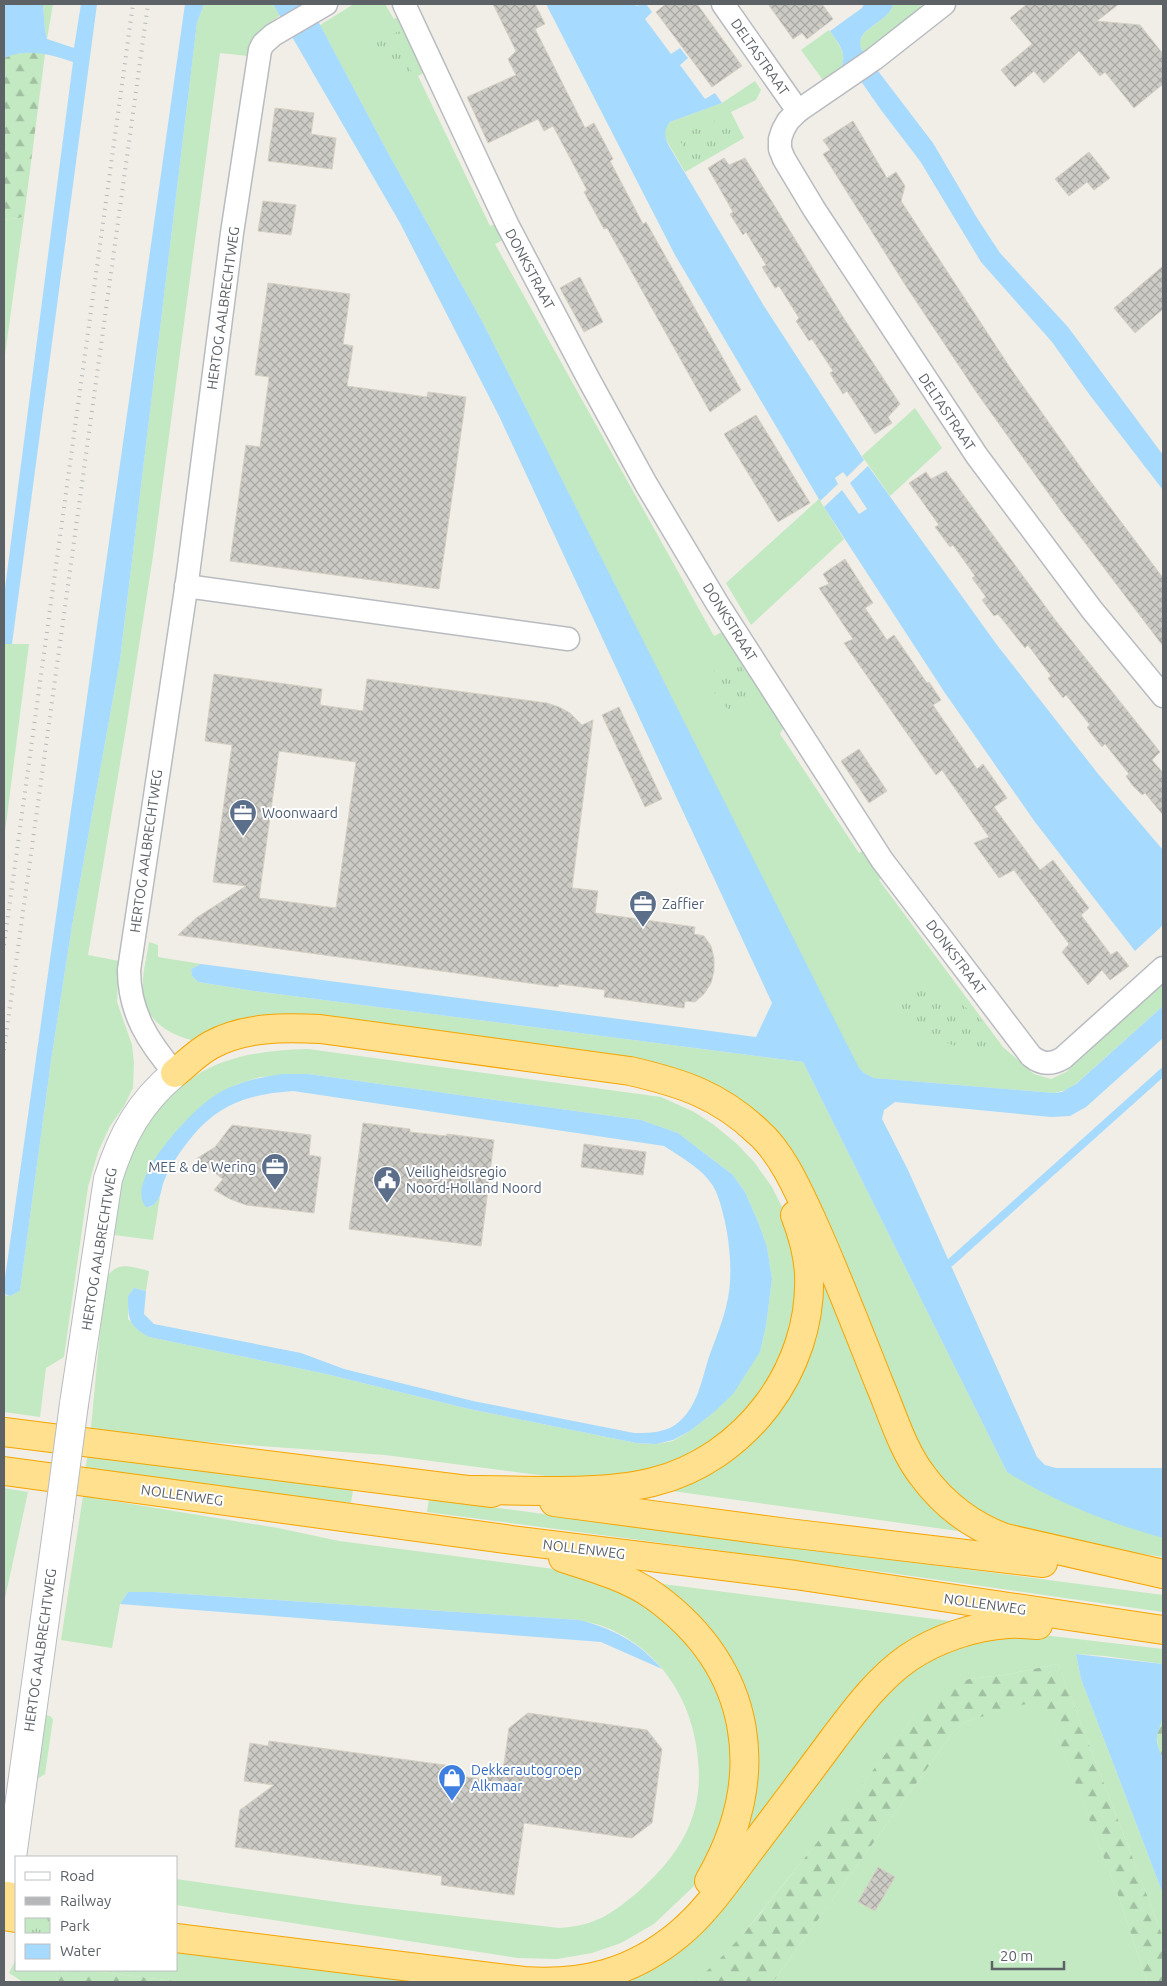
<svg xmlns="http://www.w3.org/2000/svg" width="1167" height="1986" font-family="Ubuntu,sans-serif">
<defs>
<pattern id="forest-firs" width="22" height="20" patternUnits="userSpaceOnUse" patternTransform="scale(1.25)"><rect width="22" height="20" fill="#c2e9c1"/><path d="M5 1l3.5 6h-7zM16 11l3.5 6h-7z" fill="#a1c0a1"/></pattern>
<pattern id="park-tufts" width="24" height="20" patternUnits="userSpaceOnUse" patternTransform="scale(1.25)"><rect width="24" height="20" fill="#c2e9c1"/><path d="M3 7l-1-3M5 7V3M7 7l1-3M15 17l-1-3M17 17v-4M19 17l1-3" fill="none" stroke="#a1c0a1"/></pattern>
<pattern id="building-cross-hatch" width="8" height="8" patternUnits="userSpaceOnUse" patternTransform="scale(1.25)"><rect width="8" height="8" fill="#cdcbc5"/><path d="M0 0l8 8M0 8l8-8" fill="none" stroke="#aaa8a4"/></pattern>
</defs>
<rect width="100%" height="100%" fill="#f0eee6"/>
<g fill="#c2e9c1">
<polygon points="43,4 53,4 47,39 45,30"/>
<path d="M204,4H273L280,15C265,27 250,35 248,56L220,53L153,556L127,722L88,955L119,961L117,1002L132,1045L134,1063L133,1088L124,1106L110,1126L98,1152L88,1187L64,1357L46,1368L40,1417L4,1412V1295L10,1296L20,1291L51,1061L72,926L120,660L197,23Z"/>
<polygon points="354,4 385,4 394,19 400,16 425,72 418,76 490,226 497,223 503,240 495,244 714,636 722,632 784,726 780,734 859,853 866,849 885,875 879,880 1003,1047 1034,1074 1051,1079 1066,1072 1163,984 1163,1006 1070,1089 1054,1093 874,1078 864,1073 858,1068 482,321 387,151 320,25"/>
<path d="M893,4H920L923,8L864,53C847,31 890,23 893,4Z"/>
<path d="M829,30C847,55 851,62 825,83L801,50Z"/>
<polygon points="755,81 761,90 756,100 731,112 744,138 685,172 664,136 665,128 670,122 722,103"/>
<polygon points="24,217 4,362 4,220"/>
<polygon points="915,408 942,448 890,496 862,456"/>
<polygon points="819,499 844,539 751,625 726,583"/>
<polygon points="4,644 29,644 4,840"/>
<path d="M149,942L158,945V957L201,964L191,969L192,976L198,982L254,991L803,1062L1007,1472L1096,1516L1163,1538V1557L1028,1537L1003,1528L938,1482L740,1106L341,1023L199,1042C170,1036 143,1021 143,988C142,973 147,957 149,942Z"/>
<path d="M308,1049L661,1097L694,1112L714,1125L737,1144L754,1162L772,1187L783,1209L798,1267L794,1321L759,1404L687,1460L599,1483L385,1455L193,1441L91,1428L105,1279C118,1260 130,1267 149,1271L146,1291L134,1288L128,1296V1319L149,1337L326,1374L469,1409L636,1443L656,1444L673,1441L690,1431L713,1413L760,1352L766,1326L772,1279L767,1247L759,1224L745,1192L733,1175L678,1133L641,1120L308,1074L260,1077L238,1084L214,1096L146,1207H151L160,1197L153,1240L114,1235C116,1217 116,1199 120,1182C125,1162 135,1144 146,1127C187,1064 237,1051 308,1049Z"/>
<polygon points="815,1254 965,1532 665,1490 758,1431"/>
<polygon points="88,1454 353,1490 351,1503 85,1470"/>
<polygon points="4,1488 28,1492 4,1603"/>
<path d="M83,1496L278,1528L339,1541L584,1573L654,1607L715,1678L732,1731L733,1790L703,1874L693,1887L654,1924L621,1943L592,1953L557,1959L518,1958L176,1905V1879L351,1904L559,1928C595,1926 612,1914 639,1891C661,1872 683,1846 692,1818C700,1796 700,1774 697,1751C691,1702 663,1656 618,1633C606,1626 592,1623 579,1620L155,1592H128L120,1604L112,1648L61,1640Z"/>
<polygon points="429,1499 1163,1595 1163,1612 890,1573 427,1512"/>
<polygon points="655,1583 958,1622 923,1637 739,1848 750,1725"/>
<polygon points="1002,1633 1051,1636 1163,1649 1163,1664 1105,1656 1076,1654 1081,1679 1163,1894 1163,1937 1058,1664 1004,1675 969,1679 916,1714 833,1823 738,1940 712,1968 694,1982 603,1982 637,1969 877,1696 915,1663"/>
<polygon points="1043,1698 1117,1892 1147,1982 773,1982 954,1731 964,1722"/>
<polygon points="45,1715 50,1716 53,1719 45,1774 37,1779 36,1778"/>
<polygon points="176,1944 468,1982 182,1982 86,1970 176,1970"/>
<polygon points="16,1959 16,1970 58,1970 56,1982 23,1982 9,1973"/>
</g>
<g fill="url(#forest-firs)">
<polygon points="32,52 45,54 24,217 4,220 4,58 14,54"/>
<path d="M1058,1664L1163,1937V1982H1147L1117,1892L1043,1699L964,1722L954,1731L773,1982H694C730,1953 758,1916 787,1880C831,1826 873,1770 916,1714L929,1701L944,1690L969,1679L1004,1675Z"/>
<path d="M1163,1715V1759C1155,1741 1155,1733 1163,1715Z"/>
<polygon points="58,1970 86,1970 182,1982 56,1982"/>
</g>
<g fill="url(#park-tufts)">
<polygon points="399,31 405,43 399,47 412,72 402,77 396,66 387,70 373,44"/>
<polygon points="725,116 738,139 693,164 678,137"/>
<polygon points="735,658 758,692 729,711 703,678"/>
<path d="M911,988C938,991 964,1002 983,1022C986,1026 991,1030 993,1035C993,1037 993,1040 992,1042C986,1058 954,1046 942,1041L937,1044L928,1040V1035C917,1025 893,1011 900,994Z"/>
</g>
<g fill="#a7daff">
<path d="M4,4H43L45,30L47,39L74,48L81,4H97L12,644H4V596L73,62C50,54 26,48 4,58Z"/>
<polygon points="185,4 204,4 197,23 120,660 72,926 51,1061 20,1291 10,1296 5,1294 4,1285"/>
<path d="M273,4H309L387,151L482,321L859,1068L864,1073L874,1078L1054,1093L1062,1092L1076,1084L1163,1006V1038L1086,1107L1070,1116L1051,1117L895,1102L884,1110L882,1119L908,1170L1037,1457L1045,1465L1056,1468H1163V1538C1109,1523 1054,1502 1007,1472L803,1062L254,991L198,982L192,976L191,969L201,964L756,1037L772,1003L499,416L400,223Z"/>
<path d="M546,4H634L637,6L640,4H646L652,12L645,19L671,54L680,48L688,58L680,65L705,99L715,93L722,103L670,122C659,135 669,145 676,158L764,306L864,460L847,477L843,472L835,478L838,484L820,501L675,255Z"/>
<path d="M864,4H893C890,23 851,29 862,50L933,143L977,218L1000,253L1068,327L1163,455V490L1089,394L1052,342L981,262L920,161L881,110L849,64L839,72C849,54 840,46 830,31L862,8Z"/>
<polygon points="868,466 997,645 1099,775 1163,850 1163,925 1135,951 1035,822 945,693 824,507 842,490 859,514 867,509 850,483"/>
<path d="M283,1074H308L641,1120L678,1133L733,1175L745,1192L759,1224L767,1247L772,1279L766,1326L760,1352L733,1394L713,1413L690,1431L673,1440L656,1444L636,1443L469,1409L326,1374L149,1337C128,1325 128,1319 128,1296L134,1288L146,1291L144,1314L154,1324L301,1353L344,1369L473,1401L634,1433C651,1433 667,1433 680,1421C697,1406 702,1380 708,1360C715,1339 724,1320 728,1298C734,1268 728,1223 717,1194C709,1172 682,1158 664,1146L293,1091C250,1094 219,1103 191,1138C181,1150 170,1166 164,1181C161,1188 162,1196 156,1202C153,1206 151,1207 146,1207C123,1182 192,1110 214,1096C234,1083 259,1077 283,1074Z"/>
<path d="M128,1592H155L579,1620C612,1628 639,1642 662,1669L601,1642L120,1604Z"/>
<path d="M1076,1654L1163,1664C1163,1677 1166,1702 1163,1715C1158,1738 1152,1734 1163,1759V1894L1081,1679Z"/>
</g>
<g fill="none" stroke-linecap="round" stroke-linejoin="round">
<polyline stroke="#a7daff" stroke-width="8" points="951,1262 1163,1072"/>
</g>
<g fill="url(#building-cross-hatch)" stroke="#d6d0c3" fill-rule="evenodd">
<polygon points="493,4 535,4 545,24 535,29 585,128 594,123 613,159 610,161 643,224 646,222 741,390 710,412 607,228 604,229 584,192 587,190 553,126 544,131 538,119 488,143 467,97 516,75 508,59 516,51"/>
<polygon points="666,4 697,4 742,66 712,87 656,12"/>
<polygon points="768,4 822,4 833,19 807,39 802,33 793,39"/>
<polygon points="1027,4 1119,4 1097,21 1140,25 1163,54 1163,84 1134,108 1105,72 1100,76 1079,51 1044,83 1034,71 1015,87 1001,70 1032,44 1010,18"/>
<polygon points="275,108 314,113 311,134 336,138 332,169 268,161"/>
<polygon points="853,121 887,178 896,172 905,186 901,201 1011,369 1086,475 1163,578 1163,646 1061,511 977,393 904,283 823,154 830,150 823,140"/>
<polygon points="1089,152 1110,178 1094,190 1087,182 1069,196 1055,179"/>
<polygon points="724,158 729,165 745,158 843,317 900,404 888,417 892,423 875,434 847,391 843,394 836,383 830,373 833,371 812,339 809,341 796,321 799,318 779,286 775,288 762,267 766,265 746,232 743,235 730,214 733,212 708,168"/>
<polygon points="263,201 296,205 291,235 258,231"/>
<polygon points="1163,266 1163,309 1135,333 1114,308"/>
<polygon points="580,277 603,322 584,332 560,288"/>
<polygon points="268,283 350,294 343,344 353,346 347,386 427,397 428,392 466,397 439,589 230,561 246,445 260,447 269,377 255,375"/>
<polygon points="756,415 810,503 778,522 724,434"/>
<polygon points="946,471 1056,621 1160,752 1152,760 1163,773 1163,815 1145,793 1142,795 1133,786 1126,776 1129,774 1105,744 1102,747 1094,737 1087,727 1090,725 1066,695 1063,698 1048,678 1051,676 1028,645 1025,648 998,614 994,616 982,600 986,597 972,578 975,576 953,545 950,547 935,527 939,525 909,483 926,472 931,479"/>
<polygon points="845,559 873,603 865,608 887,640 894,635 927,683 929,682 941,700 933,705 977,769 983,764 1007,798 994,807 1040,870 1053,860 1089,908 1081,915 1111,955 1117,951 1129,966 1110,980 1102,970 1088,985 1062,952 1069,944 1014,870 999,878 974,843 989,837 942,770 936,775 844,643 853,639 819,588 829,584 823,574"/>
<path d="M214,674L322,689L320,705L363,711L367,679L547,703L559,707L570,713L582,725L593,720L572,888L598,891L595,913L695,927L694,934L704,936L711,946L714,958V971L711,983L704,994L695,1002L685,1001L684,1008L604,997L605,990L559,984L558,987L178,935L196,918L246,886L213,882L232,745L205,741ZM279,751L356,762L336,908L259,898Z"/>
<polygon points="619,707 662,799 645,807 602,715"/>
<polygon points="859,749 887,791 869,803 841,761"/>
<polygon points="363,1123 410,1129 410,1132 446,1136 447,1134 494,1140 481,1246 349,1229"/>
<polygon points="232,1125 311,1135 309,1155 321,1157 314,1213 246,1205 230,1199 214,1190 223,1179 196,1159 215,1147"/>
<polygon points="584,1144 646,1152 643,1175 581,1167"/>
<polygon points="528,1713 647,1730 662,1749 652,1823 632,1838 524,1823 514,1895 441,1885 442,1876 235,1847 240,1810 274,1785 244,1781 250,1743 268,1746 269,1741 459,1767 458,1776 484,1779 504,1764 509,1728"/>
<polygon points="878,1867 895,1877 875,1911 858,1902"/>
</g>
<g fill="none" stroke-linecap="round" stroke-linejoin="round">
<defs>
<g id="street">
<path d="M404,4L507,224L588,378L646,484L717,603L882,860L1031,1056C1042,1065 1051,1065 1063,1058L1163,968"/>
<polyline points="723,4 798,111"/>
<polyline points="944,4 874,59 798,111 788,121 783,130 780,139 780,149 784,159 814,209 977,456 1092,610 1163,696"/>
<polyline points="186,586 568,639"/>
<path d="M175,1073C148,1042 129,1012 129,970L187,582L232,233L260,50L263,44L273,35L326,4"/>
</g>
<g id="secondary">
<path d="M74,1404L108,1179C122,1135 139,1103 175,1073"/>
<polyline points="4,1915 59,1517"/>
</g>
<g id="highway">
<path d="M175,1073C186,1064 198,1052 211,1045C244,1027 284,1027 320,1029L630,1071C682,1083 719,1095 758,1132C782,1153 798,1190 811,1218C836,1273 857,1328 879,1383C892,1413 902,1449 922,1475C944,1505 970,1525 1005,1538L1163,1574"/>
<polyline points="4,1432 492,1493"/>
<polyline points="4,1471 512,1540 795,1575 1163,1630"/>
<path d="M474,1490C529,1490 600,1495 653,1482C745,1459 813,1370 809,1274C808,1255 802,1233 795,1215"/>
<polyline points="554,1502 788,1533 1043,1563"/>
<path d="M563,1558C594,1568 627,1577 654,1596C754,1668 769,1778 709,1881"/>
<polyline points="7,1896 16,1898"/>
<polyline points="4,1916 16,1918"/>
<path d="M176,1938L524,1981C583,1985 632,1973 679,1934C707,1911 728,1879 750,1850C778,1813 806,1776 834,1738C856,1709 878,1679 908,1658C936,1639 974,1626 1008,1624C1018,1623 1028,1625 1038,1625"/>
</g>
</defs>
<use href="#street" stroke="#b8bbc0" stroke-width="25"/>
<use href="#secondary" stroke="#b9bdc2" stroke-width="30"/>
<use href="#highway" stroke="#f6a400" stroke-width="30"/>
<use href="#street" stroke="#fff" stroke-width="22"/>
<use href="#secondary" stroke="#fff" stroke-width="28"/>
<use href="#highway" stroke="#ffe08e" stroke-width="28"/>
<g stroke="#b6b7b8" stroke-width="4" stroke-dasharray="1 6" stroke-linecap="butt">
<polyline points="4,945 133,4"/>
<polyline points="4,1050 148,4"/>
</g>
<defs>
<polyline id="secondary-bridge" points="59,1517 74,1404"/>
</defs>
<use href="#secondary-bridge" stroke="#b9bdc2" stroke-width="30" stroke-linecap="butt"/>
<use href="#secondary-bridge" stroke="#fff" stroke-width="28"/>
</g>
<defs>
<symbol id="office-pin" viewBox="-11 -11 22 30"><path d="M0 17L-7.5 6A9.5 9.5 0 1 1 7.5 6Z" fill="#5c6f8a" stroke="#fff"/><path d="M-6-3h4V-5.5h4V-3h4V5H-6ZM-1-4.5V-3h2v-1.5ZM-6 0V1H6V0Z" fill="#fff"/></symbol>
<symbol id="civic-pin" viewBox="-11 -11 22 30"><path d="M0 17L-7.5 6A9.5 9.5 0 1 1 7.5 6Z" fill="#5c6f8a" stroke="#fff"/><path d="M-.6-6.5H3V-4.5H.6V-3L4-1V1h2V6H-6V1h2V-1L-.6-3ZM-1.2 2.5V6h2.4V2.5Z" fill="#fff"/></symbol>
<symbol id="shop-pin" viewBox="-11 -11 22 30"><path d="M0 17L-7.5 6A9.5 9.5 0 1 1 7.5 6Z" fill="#3f7fe0" stroke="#fff"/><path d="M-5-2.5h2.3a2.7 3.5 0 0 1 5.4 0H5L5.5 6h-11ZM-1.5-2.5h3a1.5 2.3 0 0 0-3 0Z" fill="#fff"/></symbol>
</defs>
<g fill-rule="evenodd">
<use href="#office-pin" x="227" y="797" width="32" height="43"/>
<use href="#office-pin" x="627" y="888" width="32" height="43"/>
<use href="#office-pin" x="259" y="1151" width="32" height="43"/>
<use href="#civic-pin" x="371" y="1164" width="32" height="43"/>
<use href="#shop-pin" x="436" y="1762" width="32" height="43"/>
</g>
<g text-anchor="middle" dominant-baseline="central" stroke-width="4" stroke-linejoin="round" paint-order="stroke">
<g font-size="14" fill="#5d6267" stroke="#fff">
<text transform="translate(760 57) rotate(55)">DELTASTRAAT</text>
<text transform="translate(530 269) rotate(62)">DONKSTRAAT</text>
<text transform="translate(223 308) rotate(-82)">HERTOG AALBRECHTWEG</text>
<text transform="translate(947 412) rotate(56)">DELTASTRAAT</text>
<text transform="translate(730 622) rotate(58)">DONKSTRAAT</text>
<text transform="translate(146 851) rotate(-82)">HERTOG AALBRECHTWEG</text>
<text transform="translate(956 957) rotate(53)">DONKSTRAAT</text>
<text transform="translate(99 1249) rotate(-81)">HERTOG AALBRECHTWEG</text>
<text transform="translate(182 1495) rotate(8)">NOLLENWEG</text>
<text transform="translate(584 1549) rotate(7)">NOLLENWEG</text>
<text transform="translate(985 1604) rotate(8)">NOLLENWEG</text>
<text transform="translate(40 1650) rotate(-82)">HERTOG AALBRECHTWEG</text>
</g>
<g font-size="14" fill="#4e5e75" stroke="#fff" text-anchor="start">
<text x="262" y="813">Woonwaard</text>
<text x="662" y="904">Zaffier</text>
<text x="256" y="1167" text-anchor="end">MEE &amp; de Wering</text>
<text x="406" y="1172">Veiligheidsregio<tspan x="406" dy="16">Noord-Holland Noord</tspan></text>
</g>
<g font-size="14" fill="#366cbe" stroke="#fff" text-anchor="start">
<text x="471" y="1770">Dekkerautogroep<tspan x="471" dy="16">Alkmaar</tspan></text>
</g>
</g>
<rect width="1167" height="1986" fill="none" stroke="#5d6267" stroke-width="10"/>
<rect x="15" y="1856" width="162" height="115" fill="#ffffff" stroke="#bec0c2"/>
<rect x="25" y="1872" width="25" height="8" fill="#ffffff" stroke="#bec0c2"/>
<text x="60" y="1881" font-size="15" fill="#5d6267">Road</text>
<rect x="25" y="1897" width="25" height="8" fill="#b6b7b8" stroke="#bec0c2"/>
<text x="60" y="1906" font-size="15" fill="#5d6267">Railway</text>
<rect x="25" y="1918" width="25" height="15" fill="url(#park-tufts)" stroke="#bec0c2"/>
<text x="60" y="1931" font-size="15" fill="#5d6267">Park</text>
<rect x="25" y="1944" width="25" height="15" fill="#a7daff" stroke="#bec0c2"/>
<text x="60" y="1956" font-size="15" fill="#5d6267">Water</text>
<path d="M992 1961v8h72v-8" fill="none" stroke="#5d6267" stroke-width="2.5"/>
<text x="1000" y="1961" font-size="15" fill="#5d6267" stroke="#ffffff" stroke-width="4" paint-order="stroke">20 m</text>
</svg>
